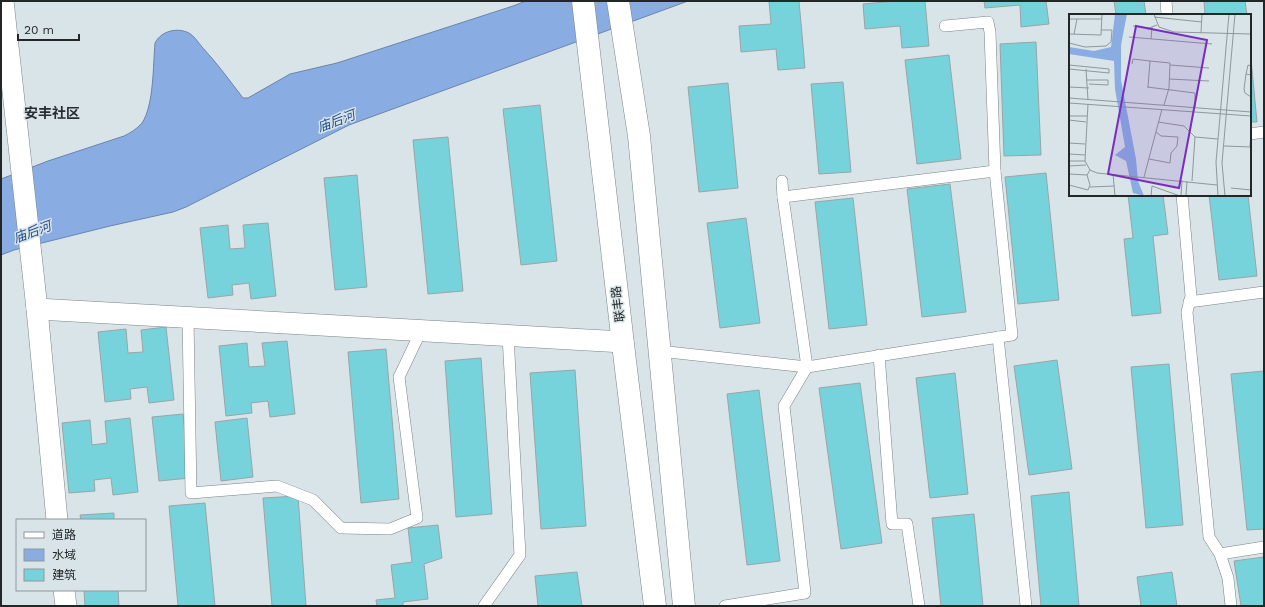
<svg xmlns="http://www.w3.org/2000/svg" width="1265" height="607" font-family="'Work Sans','Noto Sans SC',sans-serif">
<rect width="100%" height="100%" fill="#d8e4e8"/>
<path fill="#89ade3" stroke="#6a84ab" d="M526,1H688L349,125L186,207L173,212L110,226L14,250L1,255V179L48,161L124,136C130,133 137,129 142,123C154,105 153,65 155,43C161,31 177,27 189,33C194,36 198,42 202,47C217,63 230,81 243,98H248L290,74L337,63L513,6Z"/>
<g fill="#77d3db" stroke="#99a5a6">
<polygon points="769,1 799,1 805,68 778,70 776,49 741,52 739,26 771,24"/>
<polygon points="895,1 925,1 929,46 902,48 900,26 865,29 863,4"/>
<polygon points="984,1 1046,1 1049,24 1021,27 1020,5 985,8"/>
<polygon points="1114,1 1144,1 1146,15 1116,15"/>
<polygon points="1204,1 1245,1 1247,15 1205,15"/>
<polygon points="1036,42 1041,155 1004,156 1000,44"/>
<polygon points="1250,49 1257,122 1250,122"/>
<polygon points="949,55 961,159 917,164 905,60"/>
<polygon points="843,82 851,172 819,174 811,84"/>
<polygon points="728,83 738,188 699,192 688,87"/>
<polygon points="540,105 557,261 521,265 503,109"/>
<polygon points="448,137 463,291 428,294 413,140"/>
<polygon points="1046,173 1059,300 1018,304 1005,177"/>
<polygon points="357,175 367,287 335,290 324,178"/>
<polygon points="950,184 966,312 922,317 907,189"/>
<polygon points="1128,195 1163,195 1168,234 1153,236 1161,313 1132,316 1124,239 1133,238"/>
<polygon points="1209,195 1248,195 1257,276 1219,280"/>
<polygon points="853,198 867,325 829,329 815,202"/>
<polygon points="746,218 760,323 720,328 707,223"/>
<polygon points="268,223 276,296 251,299 249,283 232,285 233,295 208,298 200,228 228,225 230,249 245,248 243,225"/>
<polygon points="166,327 174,400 149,403 147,387 130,389 131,399 105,402 98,332 126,329 128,353 143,352 141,330"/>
<polygon points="287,341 295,414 270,417 268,401 251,403 252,413 226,416 219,346 247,343 249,367 265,366 262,343"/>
<polygon points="386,349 399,499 361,503 348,352"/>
<polygon points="481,358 492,514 456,517 445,361"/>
<polygon points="1057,360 1072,469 1029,475 1014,366"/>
<polygon points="1169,364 1183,525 1146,528 1131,367"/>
<polygon points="575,370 586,526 541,529 530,373"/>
<polygon points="1264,371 1264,529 1247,530 1231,374"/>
<polygon points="955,373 968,494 930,498 916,378"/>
<polygon points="860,383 882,543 841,549 819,388"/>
<polygon points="759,390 780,561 747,565 727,394"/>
<polygon points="183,414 190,478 159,481 152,417"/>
<polygon points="130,418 138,492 113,495 111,478 94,480 95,491 69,493 62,423 90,420 92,445 107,443 105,421"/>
<polygon points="247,418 253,477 221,481 215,422"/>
<polygon points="1069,492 1079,606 1041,606 1031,496"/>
<polygon points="298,496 306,606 272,606 263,498"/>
<polygon points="205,503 215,606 178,606 169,506"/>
<polygon points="114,513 114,520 81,520 80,515"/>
<polygon points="974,514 983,606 941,606 932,518"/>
<polygon points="438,525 442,558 424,564 428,599 403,602 403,606 377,606 376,600 395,598 391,565 412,562 408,528"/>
<polygon points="1264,557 1264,606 1241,606 1234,561"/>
<polygon points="577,572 582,606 538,606 535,576"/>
<polygon points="1172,572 1177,606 1141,606 1137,577"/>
<polygon points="84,590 118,590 119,606 85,606"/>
</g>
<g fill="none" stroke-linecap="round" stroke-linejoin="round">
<defs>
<g id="lane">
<polyline points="1166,1 1167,15"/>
<polyline points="945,26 988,22 990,32 995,171"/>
<polyline points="1250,134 1264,132"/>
<polyline points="1182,195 1191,296 1187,312 1209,537 1220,554 1228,578 1231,606"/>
<polyline points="1189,302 1264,292"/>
<polyline points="188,318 191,493 277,486 313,500 341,528 390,529 417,518 399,377 421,331"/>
<polyline points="998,337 1026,606"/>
<polyline points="659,351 807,367 1012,335 995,171 783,197"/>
<polyline points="879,355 892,524 907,524 919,606"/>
<polyline points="1220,554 1264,547"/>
<polyline points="484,606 520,555 508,336"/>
<polyline points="725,606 805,593 784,406 807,367 783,197 782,181"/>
</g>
<g id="street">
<polyline points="3,1 37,309 57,520"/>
<polyline points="37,309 623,342"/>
<polyline points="64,590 66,606"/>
</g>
<g id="primary">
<polyline points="583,1 625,361 655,606"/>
<polyline points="618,1 639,136 684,606"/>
</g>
</defs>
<use href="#lane" stroke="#7a8488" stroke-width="12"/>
<use href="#street" stroke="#7a8488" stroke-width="22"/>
<use href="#primary" stroke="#7a8488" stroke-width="23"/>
<use href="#lane" stroke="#fff" stroke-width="11"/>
<use href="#street" stroke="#fff" stroke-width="21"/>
<use href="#primary" stroke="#fff" stroke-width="22"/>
</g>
<g text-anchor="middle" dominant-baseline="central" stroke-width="3" stroke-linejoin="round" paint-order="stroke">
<g font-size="12" fill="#222627" stroke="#d8e4e8">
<text transform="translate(618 304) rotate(-97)">联丰路</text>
</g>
<g font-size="13" font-style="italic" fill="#224d8e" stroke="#d8e4e8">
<text transform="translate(336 121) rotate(-20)">庙后河</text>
<text transform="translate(32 232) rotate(-20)">庙后河</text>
</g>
<g font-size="14" font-weight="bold" fill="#262e31" stroke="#d8e4e8">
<text x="52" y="113">安丰社区</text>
</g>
</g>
<g transform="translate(1069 14)">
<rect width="182" height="182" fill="#d8e4e8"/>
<path d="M46,0H58L52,31V66L67,145L69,167L75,182L64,179L57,147L46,141L56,133L46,75L45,47L0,40V33L25,37L42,33Z" fill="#89ade3"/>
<path fill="none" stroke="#8f989b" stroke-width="1" d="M85,0L90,13L105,18L182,20M85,3L133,8M0,5H33M64,12L80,14L88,11M132,19L133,0M0,20L32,21L33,0M5,20L8,5M60,23L143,30M82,25L83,13M0,29L16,33L37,32L42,28L43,16H32M63,50L64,45L81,47M0,51L40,55V59L0,55M101,51L140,54M17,55L19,86M177,60L179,51L182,52M182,61L177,60L175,75L176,79L182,83M100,65L140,67M17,66H39V71L20,70M0,73L20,74M78,73L126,79V94M79,73L81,47L101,49L100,74L95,91M0,84L182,98M0,89L182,102M19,90L16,147L21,156L28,159L148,171M0,102H18M0,106L17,108M89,108L115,112L126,123M0,129L16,130M155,132L182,133M181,132L182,119M0,140L16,141M80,145L101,149L102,139L108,132L109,123L92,122L87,118M0,147H16M0,152L17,151M0,160L18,161L21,156M44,160L46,182M75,163L93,95M123,167L126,123L149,125M0,171L19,176L21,171L18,161M21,173L45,172M162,174L182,176M82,182L83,172L111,182M112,182L113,166M117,182L118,167M149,182L147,148L160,0M156,182L153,149L166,0"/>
<path fill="#7b2cbf" fill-opacity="0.15" stroke="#7b2cbf" stroke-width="2" d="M67,12L138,26L110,174L39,160Z"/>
<rect width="182" height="182" fill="none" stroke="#222627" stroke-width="2"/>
</g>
<rect width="1265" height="607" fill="none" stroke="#222627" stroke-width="4"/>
<rect x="16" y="519" width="130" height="72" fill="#d8e4e8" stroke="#8f989b"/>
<rect x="24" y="532" width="20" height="6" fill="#ffffff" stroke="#8f989b"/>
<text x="52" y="539" font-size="12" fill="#222627">道路</text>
<rect x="24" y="549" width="20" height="12" fill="#89ade3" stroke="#8f989b"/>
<text x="52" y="559" font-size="12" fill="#222627">水域</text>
<rect x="24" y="569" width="20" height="12" fill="#77d3db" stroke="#8f989b"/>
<text x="52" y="579" font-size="12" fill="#222627">建筑</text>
<path d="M18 34v6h61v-6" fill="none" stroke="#222627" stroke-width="2"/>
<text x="24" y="34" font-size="12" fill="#222627" stroke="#d8e4e8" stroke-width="3" paint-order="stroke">20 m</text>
</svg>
